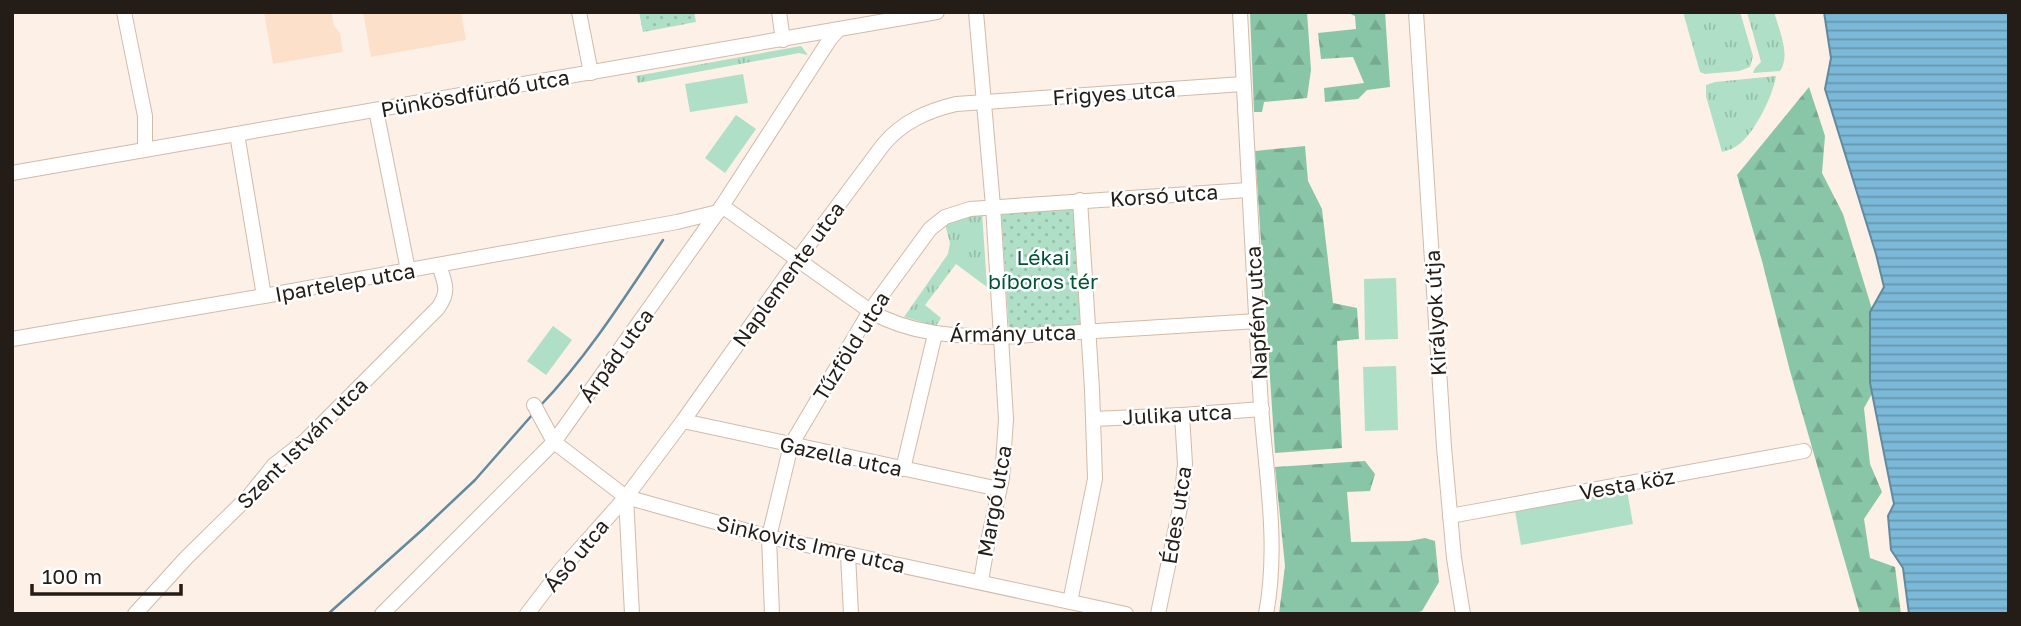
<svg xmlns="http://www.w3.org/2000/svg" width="2021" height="626" font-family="'Golos Text',sans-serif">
<defs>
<pattern id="grass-tufts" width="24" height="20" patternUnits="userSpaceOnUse" patternTransform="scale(1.75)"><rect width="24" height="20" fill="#afdfc6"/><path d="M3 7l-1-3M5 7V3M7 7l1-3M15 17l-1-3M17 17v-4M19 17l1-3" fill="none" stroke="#96bfa9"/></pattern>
<pattern id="forest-firs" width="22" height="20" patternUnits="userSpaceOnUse" patternTransform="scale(1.75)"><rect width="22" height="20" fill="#89c6a8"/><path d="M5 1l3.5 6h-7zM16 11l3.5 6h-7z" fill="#76aa90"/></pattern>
<pattern id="park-dots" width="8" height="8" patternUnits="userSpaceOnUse" patternTransform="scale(1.75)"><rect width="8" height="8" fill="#afdfc6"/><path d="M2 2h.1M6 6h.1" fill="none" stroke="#96bfa9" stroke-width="1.8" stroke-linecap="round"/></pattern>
<pattern id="water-rules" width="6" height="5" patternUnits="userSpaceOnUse" patternTransform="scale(1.75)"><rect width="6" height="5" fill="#7cb9d8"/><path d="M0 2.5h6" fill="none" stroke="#6596ae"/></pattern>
</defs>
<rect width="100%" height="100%" fill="#fdf0e6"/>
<g fill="#fde0ca">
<polygon points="264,12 331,12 334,26 340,33 343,52 273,64"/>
<polygon points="363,12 461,12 466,40 371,57"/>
</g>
<g fill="url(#grass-tufts)">
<polygon points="1683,12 1740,12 1753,56 1750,67 1739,71 1705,74 1700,72"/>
<path d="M1747,12H1774C1779,29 1791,56 1780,71L1753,73L1755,68L1761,62Z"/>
<polygon points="801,46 808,55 799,53 638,83 636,76"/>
<path d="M1776,76C1773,96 1754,134 1738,145C1733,149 1728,150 1722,152L1706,96V85L1715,82Z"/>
<polygon points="982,212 987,287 956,264 925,305 941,318 936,326 904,317 948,254 950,243 945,224"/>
</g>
<g fill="url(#forest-firs)">
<polygon points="1250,12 1307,12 1311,70 1307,98 1264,102 1262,112 1254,112"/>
<polygon points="1346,12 1385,12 1390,87 1367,90 1358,99 1325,102 1324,88 1364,83 1353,57 1321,59 1318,33 1356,29 1355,16"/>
<polygon points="1809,87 1825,136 1822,173 1843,214 1879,332 1883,374 1864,408 1870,464 1882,492 1864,519 1870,558 1895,567 1901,614 1860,614 1790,371 1762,261 1737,175"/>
<polygon points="1305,146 1308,181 1322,209 1333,303 1357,308 1359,339 1337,341 1342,448 1275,453 1255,151"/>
<polygon points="1365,461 1375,474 1370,491 1347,492 1351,542 1409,541 1425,538 1435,541 1439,582 1422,611 1411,614 1279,614 1285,566 1275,467"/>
</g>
<g fill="url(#park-dots)">
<polygon points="639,12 694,12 696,22 643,32"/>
<polygon points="1076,205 1084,327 1009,332 1001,210"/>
</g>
<g fill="#afdfc6">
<polygon points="743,74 748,103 690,112 685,84"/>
<polygon points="736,115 756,129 725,173 705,158"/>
<polygon points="1396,278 1398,339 1365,340 1364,279"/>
<polygon points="553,326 572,340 546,375 527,361"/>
<polygon points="1396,366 1398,430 1365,431 1363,367"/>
<polygon points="1627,490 1633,524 1521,545 1515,511"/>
</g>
<polygon fill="url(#water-rules)" stroke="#628a9e" stroke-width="2" points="1824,12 2009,12 2009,614 1909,614 1903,568 1891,550 1888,516 1894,504 1870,383 1870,312 1884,287 1876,254 1825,89 1831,58"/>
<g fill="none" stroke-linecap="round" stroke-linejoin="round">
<g stroke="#628a9e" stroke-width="2.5">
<path d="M540,406C587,357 625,297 663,240"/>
<polyline points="328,614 422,530 475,480 533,414"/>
</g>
<defs>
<g id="minor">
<polyline points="124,12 145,116 145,150"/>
<polyline points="579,12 591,73"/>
<polyline points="779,12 783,40"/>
<polyline points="976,12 993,206 1006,419 1002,478 987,546 981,581"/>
<path d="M1240,12C1246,144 1253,275 1261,406C1266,475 1279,545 1266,614"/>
<polyline points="1416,12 1444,447 1454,558 1463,614"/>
<polyline points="376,110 408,270"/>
<polyline points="237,134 264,296"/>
<polyline points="12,173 937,12"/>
<path d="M722,206L870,311C911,335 955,336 1001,337L1257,321"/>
<polyline points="12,339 264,296 677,222 718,212"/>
<polyline points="534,405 554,442 626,497 769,537 1126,614"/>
<polyline points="1093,419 1182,415 1262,409"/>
<polyline points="683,421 999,489"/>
<polyline points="903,469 935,334"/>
<polyline points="626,497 632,614"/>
<polyline points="1450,516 1804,451"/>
<polyline points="848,555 851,614"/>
<polyline points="1070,602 1095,479 1092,389 1080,200"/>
<path d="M135,614L186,558L249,496L274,465L306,440L438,308C450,291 445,284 439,265"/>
<polyline points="382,614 554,442 722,206 830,39 838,30"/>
<path d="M527,614L560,571L626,497L683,421L798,259L883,145C902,122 927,111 956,104L1243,84"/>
<polyline points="772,614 769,537 791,445 870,311 930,229 945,217 970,209 1248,190"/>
<polyline points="1158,614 1181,503 1185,464 1182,415"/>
</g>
</defs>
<use href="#minor" stroke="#d0bbaa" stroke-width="16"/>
<use href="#minor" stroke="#fff" stroke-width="14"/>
</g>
<g text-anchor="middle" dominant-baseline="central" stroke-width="5" stroke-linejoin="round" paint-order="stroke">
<g font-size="21" fill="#241d17" stroke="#fff">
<text transform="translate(475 93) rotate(-10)">Pünkösdfürdő utca</text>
<text transform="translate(1114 93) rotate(-4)">Frigyes utca</text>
<text transform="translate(1164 195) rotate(-4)">Korsó utca</text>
<text transform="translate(788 274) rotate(-54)">Naplemente utca</text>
<text transform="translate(345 282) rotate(-10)">Ipartelep utca</text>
<text transform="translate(1256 313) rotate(-93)">Napfény utca</text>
<text transform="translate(1435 313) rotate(-93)">Királyok útja</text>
<text transform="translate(1013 333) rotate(-1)">Ármány utca</text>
<text transform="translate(851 346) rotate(-58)">Tűzföld utca</text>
<text transform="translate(616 355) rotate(-54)">Árpád utca</text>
<text transform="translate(1177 414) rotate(-3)">Julika utca</text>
<text transform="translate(302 443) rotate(-45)">Szent István utca</text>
<text transform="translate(841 456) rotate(12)">Gazella utca</text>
<text transform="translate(1627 484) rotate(-10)">Vesta köz</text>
<text transform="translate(994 501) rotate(-80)">Margó utca</text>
<text transform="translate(1176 515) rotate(-81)">Édes utca</text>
<text transform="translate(811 544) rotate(13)">Sinkovits Imre utca</text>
<text transform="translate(576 555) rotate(-50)">Ásó utca</text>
</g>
<g font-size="21" fill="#005337" stroke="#fff">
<text x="1043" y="257">Lékai<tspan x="1043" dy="24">bíboros tér</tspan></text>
</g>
</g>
<rect width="2021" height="626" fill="none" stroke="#241d17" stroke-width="28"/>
<path d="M32 584v10h149v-10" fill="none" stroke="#241d17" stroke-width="3.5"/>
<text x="42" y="584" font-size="21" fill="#241d17" stroke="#ffffff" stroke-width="5" paint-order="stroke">100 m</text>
</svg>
